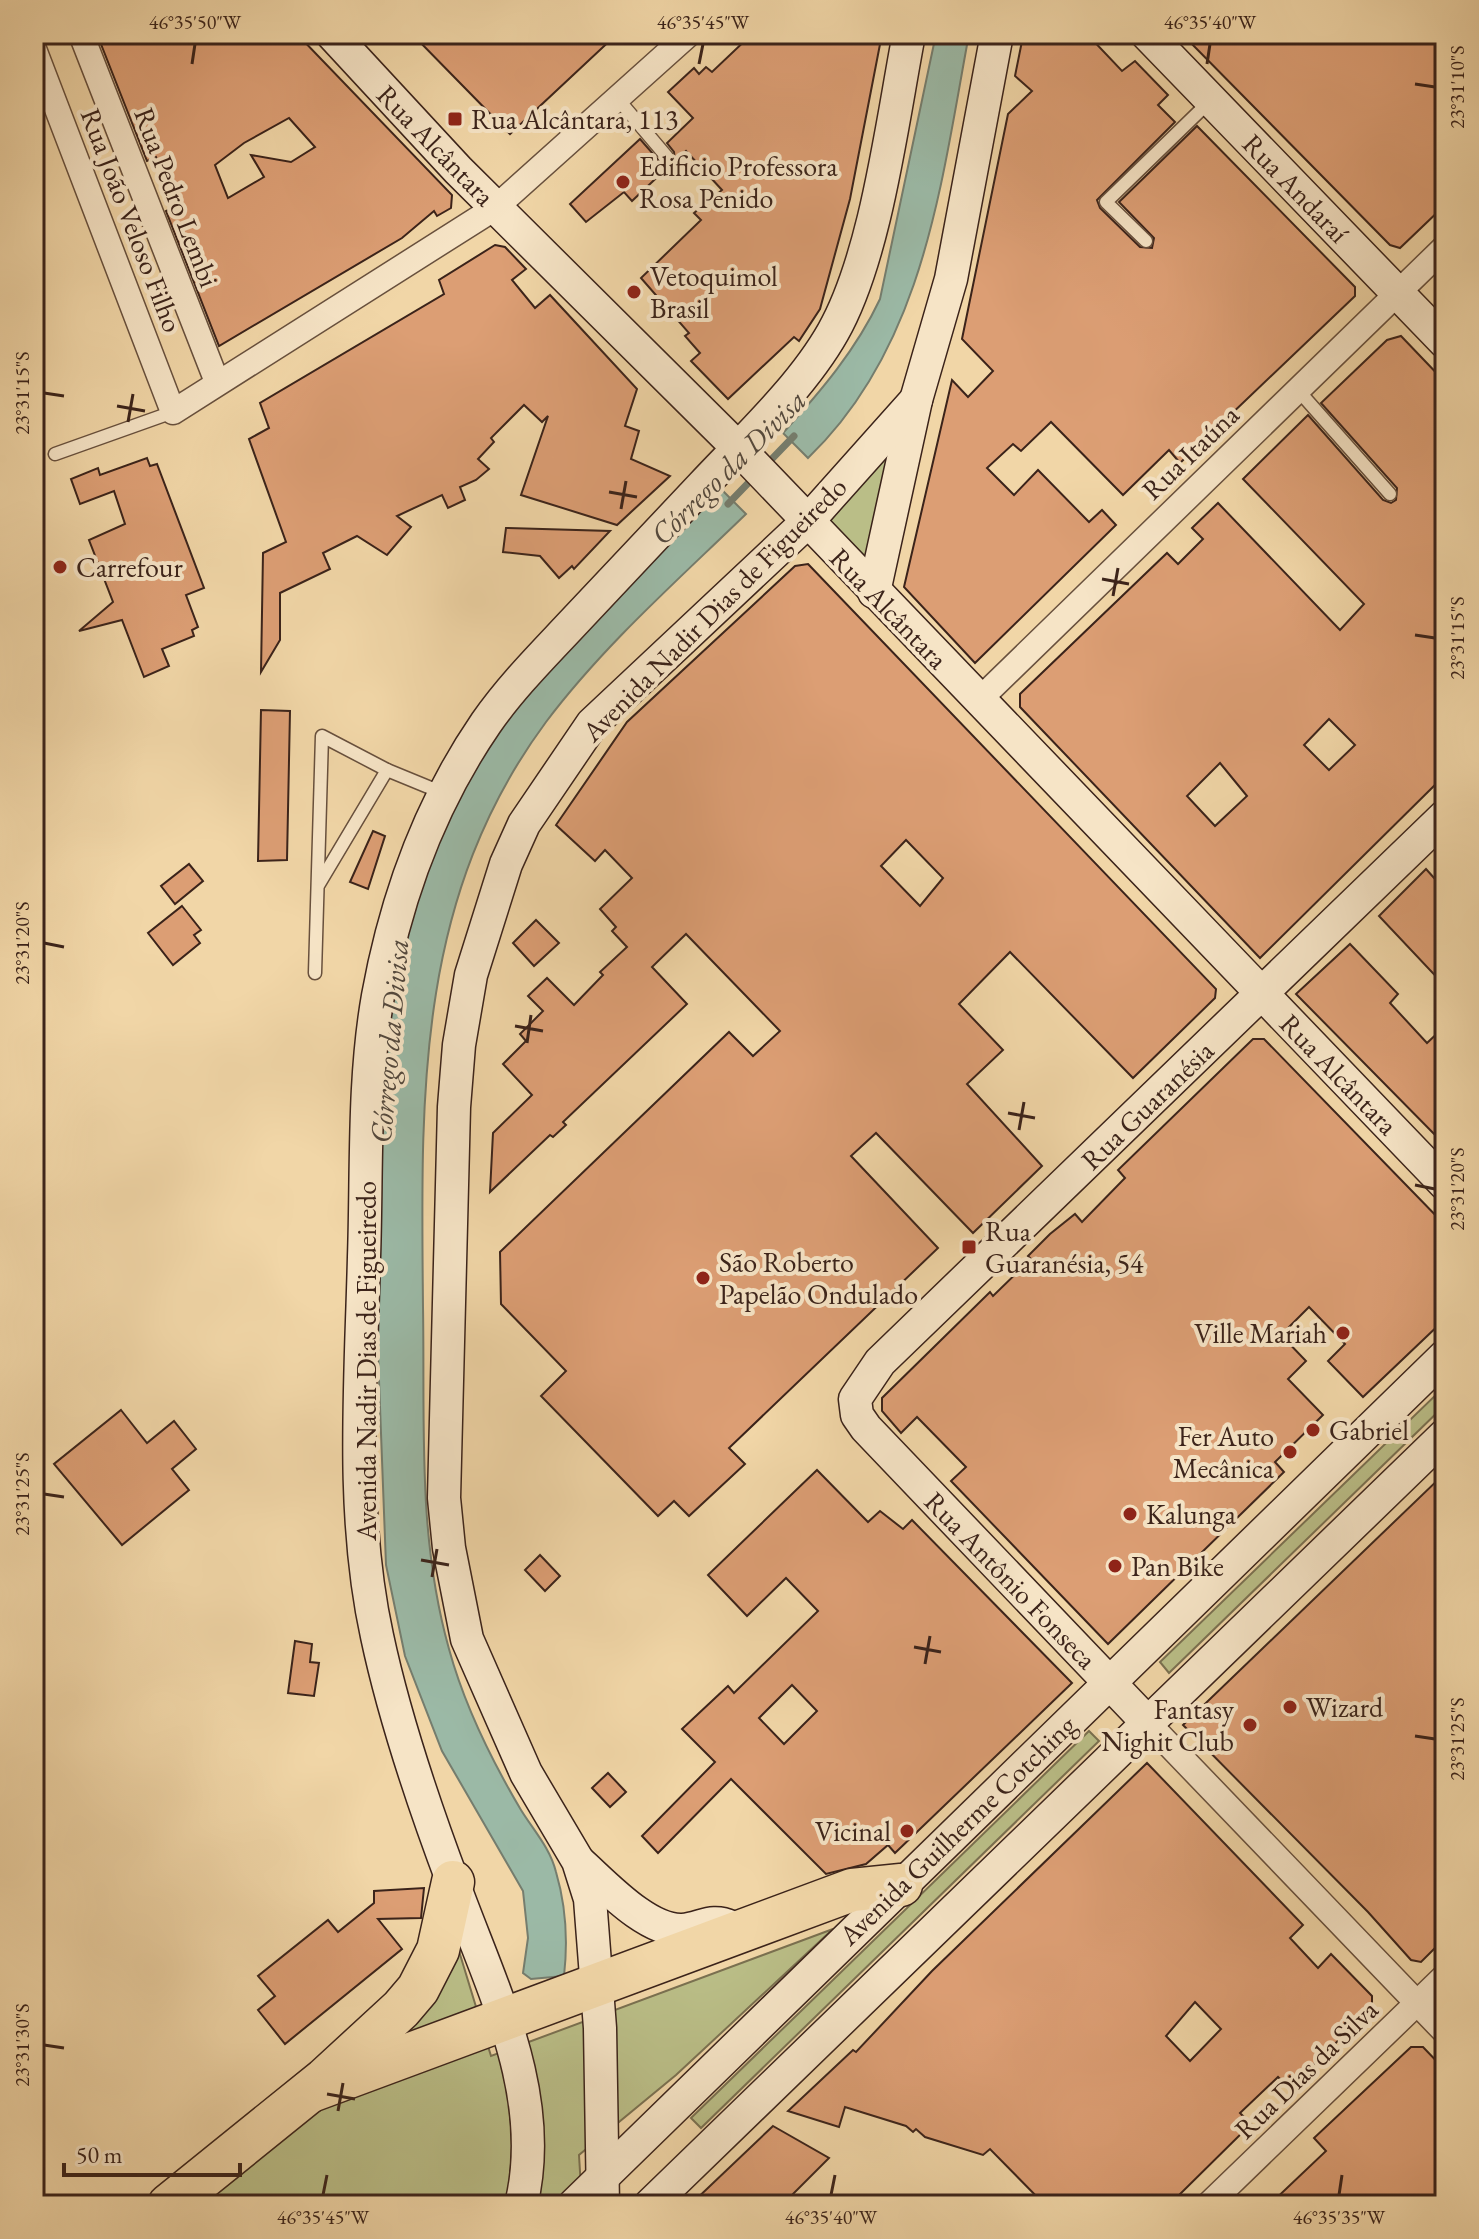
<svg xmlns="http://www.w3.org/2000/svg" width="1479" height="2239" font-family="'EB Garamond',serif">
<rect width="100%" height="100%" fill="#f1d6a7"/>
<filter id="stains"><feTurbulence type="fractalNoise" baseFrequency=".0025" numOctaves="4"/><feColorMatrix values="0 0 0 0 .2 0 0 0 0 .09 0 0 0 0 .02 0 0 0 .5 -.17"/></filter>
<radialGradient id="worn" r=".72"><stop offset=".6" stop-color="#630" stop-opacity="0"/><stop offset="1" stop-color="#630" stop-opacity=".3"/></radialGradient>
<g fill="#babe87" stroke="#7a7050" stroke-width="2">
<polygon points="889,452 868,564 827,524"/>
<polygon points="1445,1386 1445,1405 1169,1673 1160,1662"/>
<polygon points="1089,1731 1099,1741 701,2128 691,2118"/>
<polygon points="833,1929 676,2075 579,2155 582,2205 190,2205 459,1951 491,2056"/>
</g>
<g fill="#9bb9a6" stroke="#757d6e" stroke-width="2">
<path d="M936,34H969C941,184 924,347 808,458L783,433C821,391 856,350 880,299Z"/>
<path d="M720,488L746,514C678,580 604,645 546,722C415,899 421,1097 423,1307C425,1423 417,1535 449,1649C464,1704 492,1761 521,1810C534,1831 550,1848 556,1872C566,1906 568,1941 564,1976L531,1979L523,1973L528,1938L523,1891L442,1751L405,1656L386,1565L376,1301L378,1065L409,898L497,716Z"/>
</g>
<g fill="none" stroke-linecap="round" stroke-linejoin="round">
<g stroke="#757d6e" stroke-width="7">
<polyline points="767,464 794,436"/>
<polyline points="728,504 755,476"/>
</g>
</g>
<g fill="#dc9e74" stroke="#3b231a" stroke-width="2" fill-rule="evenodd">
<path d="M97,34H297L452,195L451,208L437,216L434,211L402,238L219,346L166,211L175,207L156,157L147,161ZM289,118L315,147L291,162L251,155L264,177L228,198L215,165L244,143Z"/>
<polygon points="412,34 617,34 510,134"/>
<polygon points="752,34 882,34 850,199 820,309 799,341 794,337 728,399 691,361 700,353 685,336 689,333 641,278 701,220 694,213 722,190 686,151 675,161 674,152 667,143 693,118 668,92 694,68 699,74 706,67 712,72"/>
<polygon points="1029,34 1087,34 1122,71 1135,61 1168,95 1158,105 1175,122 1097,200 1100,208 1140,247 1152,248 1154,238 1119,202 1197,126 1355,287 1355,296 1180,463 1169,450 1123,495 1051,422 1021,451 1013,444 987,468 1014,495 1038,470 1089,522 1102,510 1116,525 975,663 904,587 952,380 968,397 993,371 962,339 1008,114 1032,91 1015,76 1022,41"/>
<polygon points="1182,34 1283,34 1291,42 1300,34 1445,34 1445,205 1400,248 1390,245"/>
<polygon points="640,139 661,163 670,165 632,201 624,192 586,222 570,204"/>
<polygon points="495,245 505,247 526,269 512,280 535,308 550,295 637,389 625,426 639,431 631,459 670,476 617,525 521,495 548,416 542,422 524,405 491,438 494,442 478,459 489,469 476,480 460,487 465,500 448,508 442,495 397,516 411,527 387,555 357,536 323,553 330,569 280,593 280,640 261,672 263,553 286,542 249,439 269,428 260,403 444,294 439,280"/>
<path d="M1401,336L1445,382V775L1260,958L1020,707V694L1167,553L1178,564L1203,539L1192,528L1218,503L1340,630L1364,604L1243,479L1308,415L1383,500L1391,503L1396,500L1397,488L1321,403L1387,340ZM1329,719L1355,745L1329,770L1304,745ZM1220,763L1247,796L1215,826L1187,796Z"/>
<polygon points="147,458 150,466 157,464 204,588 186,595 198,627 192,630 194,636 162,649 169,666 144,677 122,620 79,631 113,602 89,540 125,524 114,491 80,504 71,479 98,468 100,475"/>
<polygon points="506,528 610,531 574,569 572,566 559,578 540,556 503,552"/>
<path d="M808,564L1216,989L1215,998L1133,1078L1010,952L959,1004L1003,1050L967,1084L1042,1166L973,1233L876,1133L851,1156L938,1248L729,1448L745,1464L689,1516L674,1501L658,1516L541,1396L566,1371L501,1304L500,1252L729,1032L753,1056L780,1031L686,934L652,967L687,1004L563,1122L566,1125L553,1137L550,1135L490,1192L493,1133L532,1095L503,1064L526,1041L520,1034L543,1011L528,996L547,978L574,1005L603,975L600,972L627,947L612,931L616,927L600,909L632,878L605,850L595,861L556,825L627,722L795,566ZM906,840L943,878L920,906L881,866Z"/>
<polygon points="261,710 290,711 287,860 258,861"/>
<polygon points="373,831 385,836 368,889 350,882"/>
<polygon points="189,864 203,881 175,904 161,886"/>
<polygon points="1426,869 1435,879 1445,870 1445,986 1379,916"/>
<polygon points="182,906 201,930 194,935 200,943 173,965 148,933"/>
<polygon points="536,920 559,943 534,966 513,943"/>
<polygon points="1350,944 1398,994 1390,1003 1427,1043 1445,1026 1445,1145 1296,994"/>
<polygon points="1253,1039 1264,1039 1445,1225 1445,1319 1363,1397 1328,1361 1345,1344 1309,1307 1281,1335 1306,1361 1288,1379 1323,1415 1275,1462 1284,1472 1108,1644 951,1481 966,1467 917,1417 901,1433 882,1411 882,1398 990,1292 993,1296 1031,1259 1028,1256 1050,1234 1075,1214 1082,1222 1125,1178 1118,1170"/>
<polygon points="121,1410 147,1443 174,1421 196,1449 172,1469 189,1490 122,1545 54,1464"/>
<path d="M817,1470L868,1522L880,1511L903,1529L912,1520L1072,1683L895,1853L888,1845L866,1864L826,1874L731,1779L658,1853L642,1836L715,1762L682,1729L728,1686L734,1693L818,1611L786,1578L747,1616L708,1575ZM792,1685L817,1711L784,1744L759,1718Z"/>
<polygon points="1445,1473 1445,1938 1421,1962 1411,1960 1368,1912 1183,1725"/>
<polygon points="540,1555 560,1576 545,1591 525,1570"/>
<polygon points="295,1641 312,1644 310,1662 319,1663 314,1696 288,1693"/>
<path d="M1147,1763L1303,1925L1290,1938L1318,1968L1331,1954L1372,1996V2008L1289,2088L1278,2077L1240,2113L1251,2124L1169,2205H1045L990,2149L983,2155L925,2137L916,2129L913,2132L906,2126L845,2107L839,2127L788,2111L853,2050L856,2052L932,1971ZM1195,2002L1221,2029L1190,2061L1166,2036Z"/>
<polygon points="608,1773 626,1792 610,1807 592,1788"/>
<polygon points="424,1888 421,1918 378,1919 402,1949 285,2044 258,2010 275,1996 258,1976 328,1920 338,1932 374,1903 374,1891"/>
<polygon points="1411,2047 1423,2047 1445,2070 1445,2205 1269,2205 1326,2151 1314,2138"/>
<polygon points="773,2126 829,2158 782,2205 690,2205"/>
</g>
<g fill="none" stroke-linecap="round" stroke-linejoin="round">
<defs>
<g id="lane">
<polyline points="617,98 667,157"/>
<polyline points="1146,241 1106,202 1209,102"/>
<polyline points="1297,389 1390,494"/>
<polyline points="55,454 173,412"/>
<polyline points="319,884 387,770"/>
<polyline points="315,973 322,736 387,770 443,793"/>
</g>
<g id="street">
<polyline points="81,34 217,382"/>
<polyline points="34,49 173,412 495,208 689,34"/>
<polyline points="978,701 1445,247"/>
<polyline points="1148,1723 1445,2032"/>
<polyline points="1208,2205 1445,1976"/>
</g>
<g id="secondary">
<polyline points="332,34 458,170 738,448 1445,1184"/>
<polyline points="1147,34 1445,342"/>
<polyline points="874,592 916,400 951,279 997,34"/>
<polyline points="1148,1723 866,1428 857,1415 855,1399 880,1362 1445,816"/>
<path d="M579,1862C604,1884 647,1932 683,1930C702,1928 712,1918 731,1927"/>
<path d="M521,2205C548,2095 491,1987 454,1885C425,1808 394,1716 377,1636C350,1513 361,1381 364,1257C367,1170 363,1081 378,996C396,897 429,806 486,723C511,687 543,655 572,624C615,578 659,532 702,486C745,440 802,387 833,332C876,256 892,122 909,34"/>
<polyline points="574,2205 1445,1356"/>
<polyline points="603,2205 600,2028 590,1899 578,1861 526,1773 467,1639 449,1548 444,1498 454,1107 459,1045 471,975 506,864 524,824 592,724 807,522 916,400"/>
<polyline points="650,2205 1445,1435"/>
</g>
<g id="highway">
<polyline points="311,2091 852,1890 901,1885"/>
<polyline points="169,2205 325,2079 401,2009 418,1989 438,1950 453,1882"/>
</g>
</defs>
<use href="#lane" stroke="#68503d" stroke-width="15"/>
<use href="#street" stroke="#68503d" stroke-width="27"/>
<use href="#secondary" stroke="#3b231a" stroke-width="35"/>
<use href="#highway" stroke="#3b231a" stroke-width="45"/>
<use href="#lane" stroke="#f6e4c6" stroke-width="12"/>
<use href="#street" stroke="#f6e4c6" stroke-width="24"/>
<use href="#secondary" stroke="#f6e4c6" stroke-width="32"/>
<use href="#highway" stroke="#f1d6a7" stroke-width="42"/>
</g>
<path fill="none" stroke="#3b231a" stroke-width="3" d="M192,64L195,44M699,64L703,44M1207,64L1210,44M1415,84L1435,87M44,393L64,396M117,406L145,411M128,422L133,394M609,492L637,497M621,509L626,481M1102,579L1129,584M1113,596L1118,568M1415,635L1435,638M44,943L64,947M515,1026L543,1031M527,1043L531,1015M1008,1113L1035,1118M1019,1130L1024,1102M1415,1185L1435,1189M44,1494L64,1497M421,1560L449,1565M432,1577L437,1549M914,1647L941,1652M925,1664L930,1636M1415,1736L1435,1739M44,2045L64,2048M327,2094L355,2099M338,2111L343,2083M323,2195L327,2175M831,2195L835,2175M1339,2195L1342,2175"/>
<g fill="#8f2418" stroke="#f6e4c6" stroke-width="3">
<rect x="447" y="111" width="16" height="16" rx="4"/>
<circle cx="623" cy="182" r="8"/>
<circle cx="634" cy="292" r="8"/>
<circle cx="60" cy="567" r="8"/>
<rect x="961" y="1239" width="16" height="16" rx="4"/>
<circle cx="703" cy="1278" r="8"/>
<circle cx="1343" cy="1333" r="8"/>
<circle cx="1313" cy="1430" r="8"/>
<circle cx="1290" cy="1452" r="8"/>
<circle cx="1130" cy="1514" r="8"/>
<circle cx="1115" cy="1566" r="8"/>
<circle cx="1290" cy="1707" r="8"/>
<circle cx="1250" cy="1725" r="8"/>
<circle cx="907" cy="1831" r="8"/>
</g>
<g text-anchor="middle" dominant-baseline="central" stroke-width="8" stroke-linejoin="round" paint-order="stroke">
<g font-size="28" fill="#3b231a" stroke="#f6e4c6" text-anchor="start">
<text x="471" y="119">Rua Alcântara, 113</text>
<text x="639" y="166">Edificio Professora<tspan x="639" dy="32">Rosa Penido</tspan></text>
<text x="650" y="276">Vetoquimol<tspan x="650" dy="32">Brasil</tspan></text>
<text x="76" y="567">Carrefour</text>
<text x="985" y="1231">Rua<tspan x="985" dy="32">Guaranésia, 54</tspan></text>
<text x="719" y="1262">São Roberto<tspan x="719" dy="32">Papelão Ondulado</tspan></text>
<text x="1327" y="1333" text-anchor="end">Ville Mariah</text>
<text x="1329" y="1430">Gabriel</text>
<text x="1274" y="1436" text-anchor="end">Fer Auto<tspan x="1274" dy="32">Mecânica</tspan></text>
<text x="1146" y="1514">Kalunga</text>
<text x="1131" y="1566">Pan Bike</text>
<text x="1306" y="1707">Wizard</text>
<text x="1234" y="1709" text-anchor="end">Fantasy<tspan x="1234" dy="32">Nighit Club</tspan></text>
<text x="891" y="1831" text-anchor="end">Vicinal</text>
</g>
<g font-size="28" fill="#3b231a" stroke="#f6e4c6">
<text transform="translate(436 145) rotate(46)">Rua Alcântara</text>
<text transform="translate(1296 188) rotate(46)">Rua Andaraí</text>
<text transform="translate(177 197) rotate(69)">Rua Pedro Lembi</text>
<text transform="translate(132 220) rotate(69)">Rua João Veloso Filho</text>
<text transform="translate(1190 452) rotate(-44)">Rua Itaúna</text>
<text transform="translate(889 608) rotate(46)">Rua Alcântara</text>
<text transform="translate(714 609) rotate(-45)">Avenida Nadir Dias de Figueiredo</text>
<text transform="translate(1339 1074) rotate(46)">Rua Alcântara</text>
<text transform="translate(1147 1105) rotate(-44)">Rua Guaranésia</text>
<text transform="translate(366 1361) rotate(-90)">Avenida Nadir Dias de Figueiredo</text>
<text transform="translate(1011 1580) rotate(46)">Rua Antônio Fonseca</text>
<text transform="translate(957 1830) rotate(-44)">Avenida Guilherme Cotching</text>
<text transform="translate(1306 2069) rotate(-44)">Rua Dias da Silva</text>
</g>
<g font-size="30" font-style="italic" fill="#53483d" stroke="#f6e4c6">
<text transform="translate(728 467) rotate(-45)">Córrego da Divisa</text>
<text transform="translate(389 1041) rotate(-85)">Córrego da Divisa</text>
</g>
</g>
<rect width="1479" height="2239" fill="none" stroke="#f1d6a7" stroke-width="88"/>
<path d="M64 2163v12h176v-12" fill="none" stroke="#3b231a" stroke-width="4"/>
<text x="76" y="2163" font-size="24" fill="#3b231a" stroke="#f6e4c6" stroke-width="6" paint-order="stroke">50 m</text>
<rect x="44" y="44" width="1391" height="2151" fill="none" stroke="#3b231a" stroke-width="3"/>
<g font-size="20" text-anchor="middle" fill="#3b231a">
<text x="195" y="29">46°35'50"W</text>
<text x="703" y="29">46°35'45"W</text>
<text x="1210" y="29">46°35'40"W</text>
<text transform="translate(1457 87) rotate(-90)" y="7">23°31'10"S</text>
<text transform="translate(22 393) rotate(-90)" y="7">23°31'15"S</text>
<text transform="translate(1457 638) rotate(-90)" y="7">23°31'15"S</text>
<text transform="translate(22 943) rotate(-90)" y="7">23°31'20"S</text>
<text transform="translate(1457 1189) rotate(-90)" y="7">23°31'20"S</text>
<text transform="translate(22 1494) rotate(-90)" y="7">23°31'25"S</text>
<text transform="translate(1457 1739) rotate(-90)" y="7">23°31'25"S</text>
<text transform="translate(22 2045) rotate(-90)" y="7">23°31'30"S</text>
<text x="323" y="2224">46°35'45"W</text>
<text x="831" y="2224">46°35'40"W</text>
<text x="1339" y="2224">46°35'35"W</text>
</g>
<rect width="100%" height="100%" filter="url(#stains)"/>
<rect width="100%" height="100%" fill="url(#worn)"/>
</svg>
